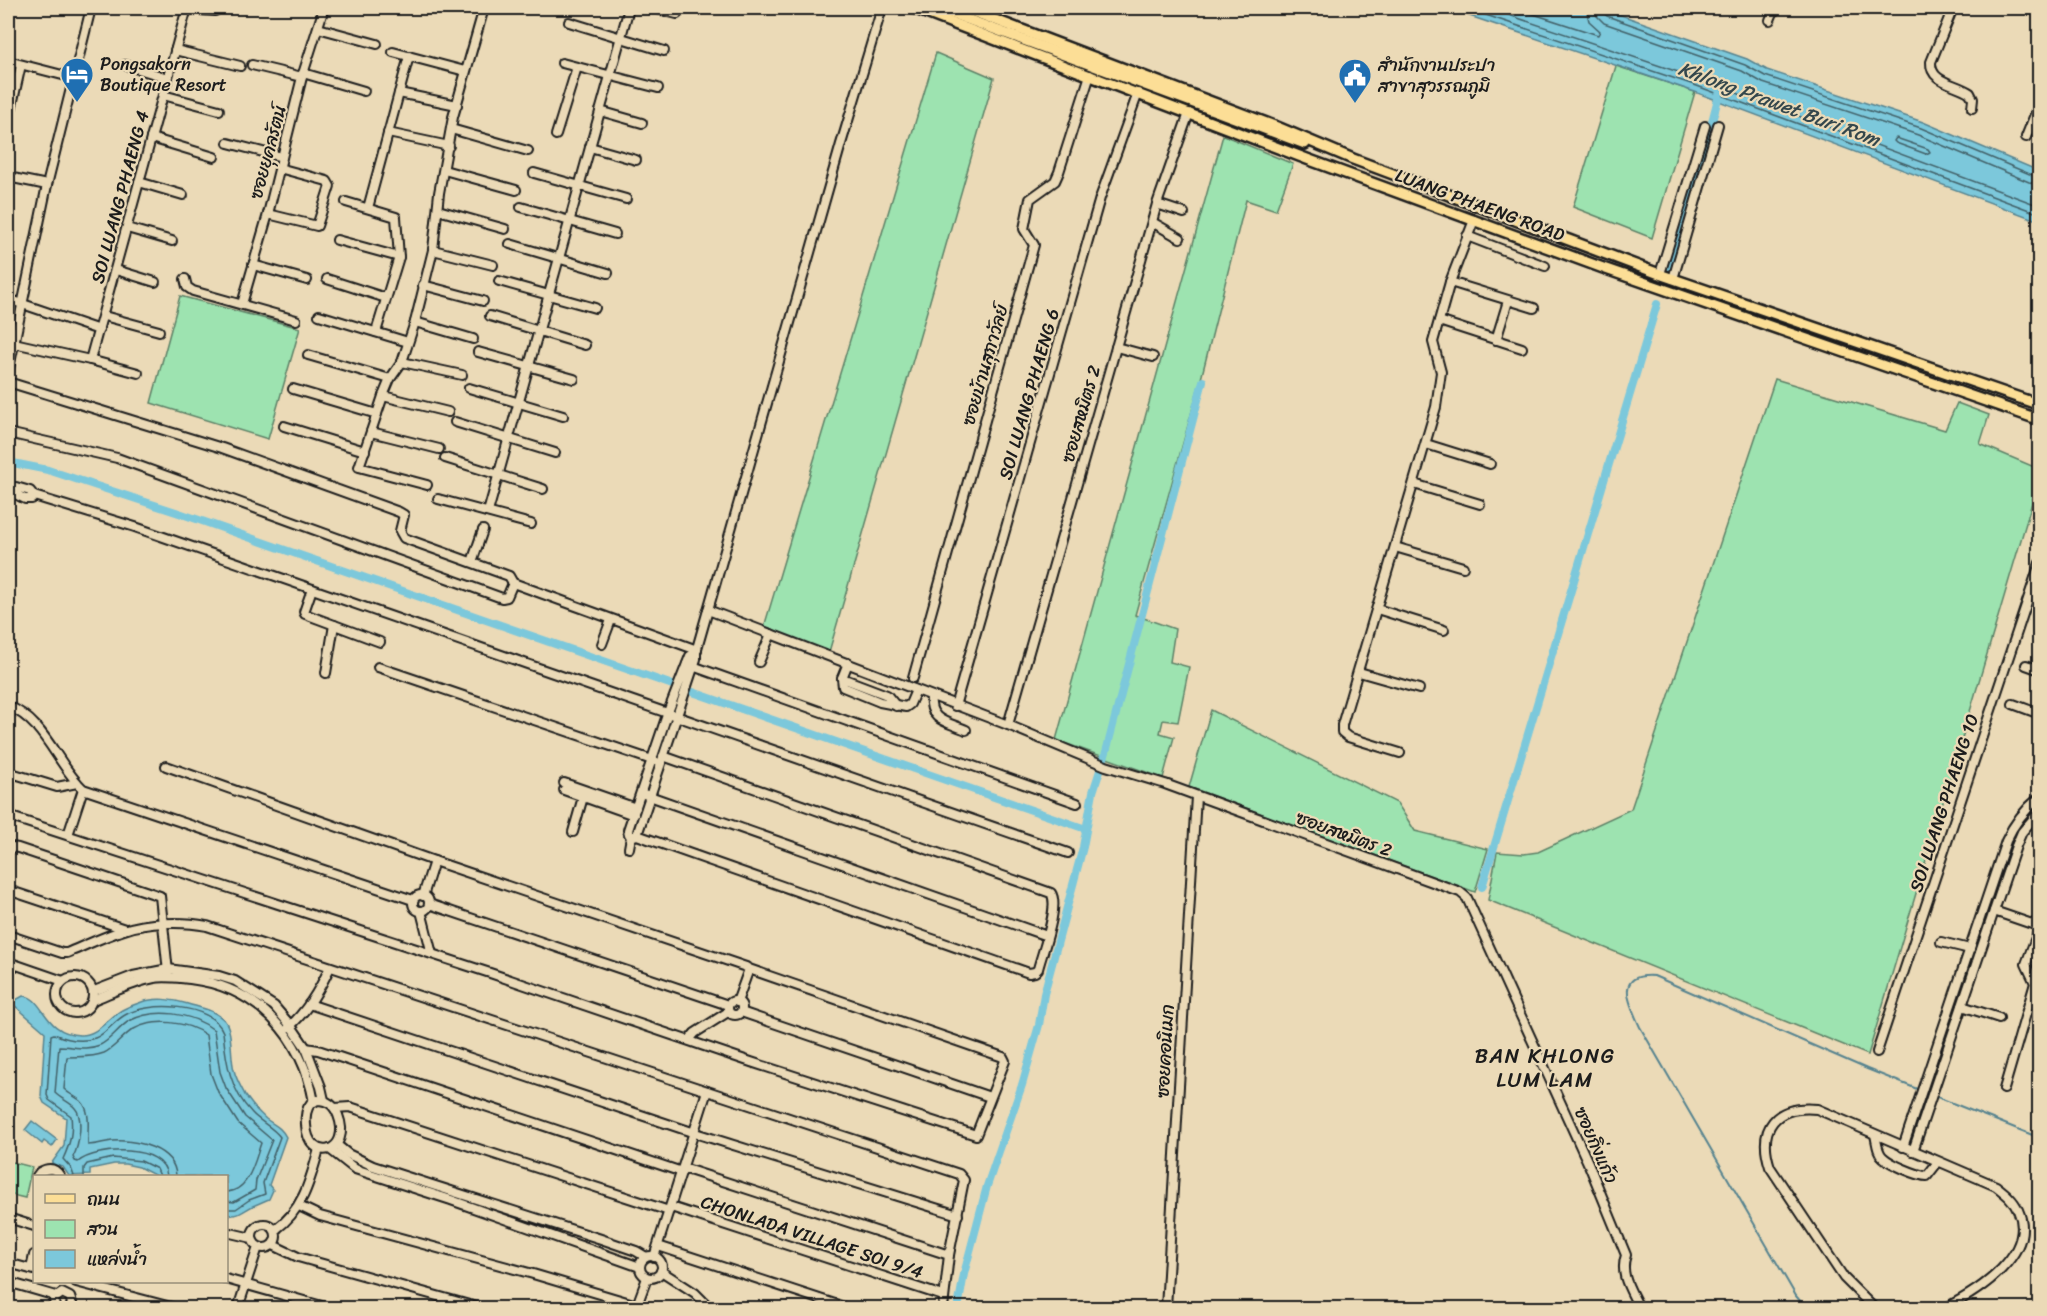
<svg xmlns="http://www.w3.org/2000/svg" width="2047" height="1316" font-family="Sriracha,'Playpen Sans Thai',sans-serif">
<rect width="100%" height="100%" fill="#ebdab7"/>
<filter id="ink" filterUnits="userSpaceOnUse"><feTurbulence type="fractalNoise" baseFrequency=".0167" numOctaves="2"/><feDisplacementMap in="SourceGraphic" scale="12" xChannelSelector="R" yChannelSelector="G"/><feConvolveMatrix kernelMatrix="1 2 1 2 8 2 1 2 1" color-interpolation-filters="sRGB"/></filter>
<g filter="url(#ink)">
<g fill="#9de3b0" stroke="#5c8066" stroke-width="1.5">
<polygon points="936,53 994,78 829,652 764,627"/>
<polygon points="1616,66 1695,92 1652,238 1573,207"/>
<polygon points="1223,135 1293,164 1276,210 1246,200 1202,375 1135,615 1175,629 1170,662 1189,667 1178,722 1163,720 1160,733 1174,737 1163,778 1056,740"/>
<polygon points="180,296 300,328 268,439 151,403"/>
<polygon points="1775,379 1945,430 1957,403 1989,415 1980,444 2039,469 2039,479 1868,1055 1488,900 1497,852 1524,854 1538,852 1631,809"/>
<polygon points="1211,710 1397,803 1415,831 1488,849 1475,892 1189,787"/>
<polygon points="8,1161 32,1167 25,1198 8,1194"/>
</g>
<g fill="#7cc8db" stroke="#56838f" stroke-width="1.5">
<polygon points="1446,8 1601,8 1747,59 1767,70 1923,122 2039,171 2039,221 1695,92"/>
<path d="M23,996C44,996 43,1034 80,1035C97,1036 108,1018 122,1010C127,1007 133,1005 139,1003C154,997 173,999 188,1004C201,1008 215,1010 225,1021C233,1031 230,1057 234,1070C236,1079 241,1087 245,1095C251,1104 258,1112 266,1119C274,1125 281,1127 286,1137L269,1185L273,1190L269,1199C264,1201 260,1203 255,1205C244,1209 239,1218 227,1214L226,1176H156L139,1167L125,1164H114L90,1169V1175L69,1176L63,1167L51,1164L64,1146L66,1118L44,1103L41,1096L45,1032L14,1005V1001Z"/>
<polygon points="32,1121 57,1140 52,1147 44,1141 42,1144 25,1130"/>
</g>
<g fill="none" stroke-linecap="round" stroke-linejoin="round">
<g stroke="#426168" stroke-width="1.5">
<polyline points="1465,8 1697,86 2040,214"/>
<polyline points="1488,8 1699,79 2040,206"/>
<polyline points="1515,8 1598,35 1600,31 1589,21 1586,8"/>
<polyline points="1595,8 1597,16 1604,23 1742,71 1763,83 1918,135 2029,182 2040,184"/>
<polyline points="1603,8 1603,13 1607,16 1745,65 1765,76 1921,128 2032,175 2040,177"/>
<polygon points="1896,138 1928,149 1930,152 1926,154 1896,143 1894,141"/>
<path d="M74,1176L71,1168L63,1159C70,1144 73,1133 71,1116L49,1100L47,1095L51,1035L54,1034C68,1040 81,1043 95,1038C106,1034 114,1021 125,1015C148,1001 212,1003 223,1032C226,1062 230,1090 252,1113C260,1122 273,1127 280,1137L263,1183L265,1194L249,1200L236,1209H226"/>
<polyline points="84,1176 84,1168 87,1164 113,1158 141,1161 157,1169 160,1176"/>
<path d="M167,1176C165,1144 97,1146 78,1162L75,1161L73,1157C79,1146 84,1118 75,1108C70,1102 61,1099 55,1093L59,1046C73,1046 85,1051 100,1045C111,1040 119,1027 129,1021C155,1007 192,1013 214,1030L220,1072L226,1088L245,1117L272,1140L256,1180L255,1190L234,1202L226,1201"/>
<path d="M176,1176C175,1148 135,1139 112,1141C104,1142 96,1145 88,1145C87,1131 92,1112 81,1101C76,1097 69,1094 64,1089L67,1057C80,1056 91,1058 104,1053C115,1048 123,1035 134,1029C154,1018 187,1021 206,1035L211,1074L218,1092L238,1123L261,1143C255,1160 249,1192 226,1192"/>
</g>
<path stroke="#56838f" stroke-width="2" d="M1806,1308L1796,1296L1640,1027C1630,1005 1613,973 1654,976L1867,1069L2040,1138"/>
<g stroke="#7cc8db" stroke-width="8">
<polyline points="1669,266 1699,171 1720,91"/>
<polyline points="8,462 48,470 182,514 1083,828"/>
<polyline points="1482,887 1657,304"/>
<polyline points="958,1308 964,1274 987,1186 1022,1085 1039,1025 1044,994 1083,847 1093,792 1106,752 1203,381"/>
</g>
<defs>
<g id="minor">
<polyline points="653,8 677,14"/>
<path d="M1953,8L1931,62C1930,83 1956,83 1970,93L1973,99L1972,108"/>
<polyline points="186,9 215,11"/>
<polyline points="1770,20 1775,8"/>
<polyline points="569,22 664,51"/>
<polyline points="318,28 377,44"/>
<polyline points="175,50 240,66"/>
<polyline points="393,52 465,71"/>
<polyline points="8,61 74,78"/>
<polyline points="562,63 658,88"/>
<polyline points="125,65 168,78"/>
<polyline points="252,65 302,77"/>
<polyline points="303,73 364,91"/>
<polyline points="399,93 457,105"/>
<polyline points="163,95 219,110"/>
<polyline points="600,111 642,123"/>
<polyline points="8,123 21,65"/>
<polyline points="451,129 528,151"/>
<polyline points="388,133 449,146"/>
<polyline points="556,135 577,67"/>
<polyline points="2026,137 2040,102"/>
<polyline points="151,138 214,157"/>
<polyline points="228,143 282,157"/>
<polyline points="590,147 636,160"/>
<polyline points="444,170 516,190"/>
<polyline points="534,173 626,199"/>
<polyline points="8,177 47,185"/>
<polyline points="139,182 183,195"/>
<polyline points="346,202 396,217 399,257 376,332"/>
<polyline points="1157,204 1184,213"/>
<polyline points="521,207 615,234"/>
<polyline points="368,208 409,56"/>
<polyline points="438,210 505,229"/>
<polyline points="268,214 317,226 330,186 327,181 279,168"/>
<polyline points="1152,222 1180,238"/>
<polyline points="127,228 172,241"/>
<polyline points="1467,236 1545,266"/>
<polyline points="337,240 399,257"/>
<polyline points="510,244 608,273"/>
<polyline points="433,250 493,265"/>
<polyline points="253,265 307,280"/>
<polyline points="116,270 155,282"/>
<polyline points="1660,274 1705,126"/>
<polyline points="185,279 187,287 193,291 296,320"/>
<polyline points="327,279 386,298"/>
<polyline points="1673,279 1718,125"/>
<polyline points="499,281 595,308"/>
<polyline points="1450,282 1534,308"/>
<polyline points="423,285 483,301"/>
<polyline points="8,299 99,330"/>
<polyline points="242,304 268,214 302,77 324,8"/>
<polyline points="319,315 408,342"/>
<polyline points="104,316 159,331"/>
<polyline points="490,316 585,345"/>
<polyline points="1439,321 1522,348"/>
<polyline points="415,322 473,339"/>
<polyline points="1496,340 1508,301"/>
<polyline points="14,343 90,360 138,373"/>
<polyline points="1116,347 1153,357"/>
<polyline points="478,352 574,379"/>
<polyline points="308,355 390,379"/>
<polyline points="90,360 187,8"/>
<polyline points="402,362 462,375"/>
<polyline points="8,373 47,185 91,8"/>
<polyline points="8,382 222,448 399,512 404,515 400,531 404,538 509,576 513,583 697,650"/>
<polyline points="469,388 563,416"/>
<polyline points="293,389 377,414"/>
<polyline points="383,396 448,412"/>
<polyline points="455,422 555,453"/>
<polyline points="284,426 365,451"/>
<polyline points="371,432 439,449"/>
<polyline points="8,433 117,458 502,598 507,597 513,583"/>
<polyline points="1426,444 1490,464"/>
<polyline points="445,458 543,489"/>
<polyline points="1414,484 1480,504"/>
<polyline points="427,485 359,467 383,396 390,379 402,362 415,322 433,250 439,193 453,117 484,8"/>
<polyline points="34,496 32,499 25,499 13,493 12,491 16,487 30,491 34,496 135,527 1068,853"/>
<polyline points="438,499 531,524"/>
<polyline points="488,512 629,8"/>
<polyline points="1395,547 1463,567"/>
<polyline points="472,562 483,530"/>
<polyline points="312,589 304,612 305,614 380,642"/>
<polyline points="1377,609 1444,630"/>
<path d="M708,610L1008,725L1106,766L1165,784L1460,892L1467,898L1589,1165L1626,1255C1619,1275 1631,1290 1639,1308"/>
<polyline points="602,644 611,620"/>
<polyline points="696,652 841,144 882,8"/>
<polygon points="696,652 696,659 637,835 631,837 629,834 628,830 668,712 690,656"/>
<polyline points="759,662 771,634"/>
<polyline points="848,663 842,678 843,687 880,702 906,707 910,704 916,690"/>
<polyline points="687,664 1077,803"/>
<polyline points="2026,665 2040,670"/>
<polyline points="378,667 655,761"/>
<polyline points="1359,672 1419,689"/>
<polyline points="326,673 334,625"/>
<polyline points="842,678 887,695 896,706"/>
<polyline points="913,678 1034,245 1024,229 1030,199 1055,181 1059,172 1090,75"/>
<path d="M931,696C928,721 948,722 966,730"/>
<polyline points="2013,704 2040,714"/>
<path d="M8,706C45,721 56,763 83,789L413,900"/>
<polyline points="955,706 1100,198 1138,93"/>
<polyline points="1008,725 1157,204 1189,113"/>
<polyline points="1400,753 1348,737 1342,732 1342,725 1436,407 1441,372 1433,342 1450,282 1474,220"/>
<polyline points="166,766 434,861 746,967 749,969 737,1002"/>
<polyline points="8,772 57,787 77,783"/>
<polyline points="564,783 636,808"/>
<polyline points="564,790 634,815"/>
<polyline points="641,793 1047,936"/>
<polyline points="8,816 490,973 751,1062 976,1135 1005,1061 1003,1057 749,969"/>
<polyline points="573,832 583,797"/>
<polyline points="68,835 83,789"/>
<path d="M637,835L1029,973L1035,972L1038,969C1042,953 1060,906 1051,893L663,756"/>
<polyline points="629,848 631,837"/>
<polyline points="8,851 12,847 18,848 160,896 168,972"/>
<polyline points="8,890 125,929"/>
<circle cx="421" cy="903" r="8"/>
<polyline points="423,896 434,861"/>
<polyline points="429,904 728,1005"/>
<polyline points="421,911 432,954"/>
<polyline points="1994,911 2032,924"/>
<path d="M8,935L62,953H67C86,945 105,936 124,930C147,922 183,921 207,926L959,1174L964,1180L949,1255L943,1308"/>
<polyline points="1941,942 1970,949"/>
<polyline points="8,962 63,981"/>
<circle cx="75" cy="995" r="18"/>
<polyline points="94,991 133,976 168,969 219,976 235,981 274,1006 291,1026 306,1048 321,1087 324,1100"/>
<path d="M93,1000C113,992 133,982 154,978C165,976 178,978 190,979C257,987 302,1036 314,1102"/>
<circle cx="735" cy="1008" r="7"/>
<polyline points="309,1004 695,1133 958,1215"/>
<polyline points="1962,1006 1999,1018"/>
<polyline points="741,1012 990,1097"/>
<path d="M289,1027C307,1011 320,989 330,967"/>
<polyline points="689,1040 695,1033 728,1012"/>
<polyline points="306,1048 318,1050 682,1172"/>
<polyline points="1877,1052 2040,563"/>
<polyline points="2004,1089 2035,983 2026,964 2040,927"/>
<path d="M317,1100C328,1100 334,1105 338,1115C353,1154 308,1164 306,1125C305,1117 306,1109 311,1103Z"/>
<polyline points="335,1108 350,1107 669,1211"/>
<path d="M1875,1135C1877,1142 1877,1152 1883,1157C1890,1164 1918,1176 1927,1176L1938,1162"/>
<polyline points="337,1145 348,1154 373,1166 601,1239 636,1251 646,1257"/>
<path d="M1903,1147L2006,841C2014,823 2024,810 2040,797"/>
<polyline points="331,1150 355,1169 451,1200 640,1267"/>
<polyline points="1913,1151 2016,846 2022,832 2040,811"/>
<polyline points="683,1168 949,1255"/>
<path d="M37,1176L40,1172C49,1167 55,1168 60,1176"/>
<polyline points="299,1206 320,1216 533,1274 647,1308"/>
<polyline points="671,1207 943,1296"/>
<polyline points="8,1218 34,1226"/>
<circle cx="264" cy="1236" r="12"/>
<path d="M275,1230C303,1210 310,1181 319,1149"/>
<polyline points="226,1232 252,1238"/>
<polyline points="273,1245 298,1257 480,1308"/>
<polyline points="658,1246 847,1308"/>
<circle cx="651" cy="1267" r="11"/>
<polyline points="654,1257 707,1091"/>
<polyline points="8,1263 34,1270"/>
<polyline points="31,1269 34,1255"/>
<polyline points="661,1271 695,1293 710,1308"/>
<polyline points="226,1279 329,1308"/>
<polyline points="8,1282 56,1296"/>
<polyline points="76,1282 175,1308"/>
<polyline points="55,1308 54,1299 62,1293 70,1297 72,1303 70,1308"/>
<polyline points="238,1308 258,1247"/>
<polyline points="636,1308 647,1278"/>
<polyline points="1166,1308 1196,796"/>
<path d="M1874,1308L1844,1278L1770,1167C1757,1127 1776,1105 1817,1109L1996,1186C2005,1193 2014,1200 2018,1210C2038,1254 1977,1292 1945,1308"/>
</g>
<g id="major">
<polyline points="913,8 1307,159 1603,268 2040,420"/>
<polyline points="937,8 1305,144"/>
<polyline points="964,8 1277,127 1353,159 1662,275 2040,405"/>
</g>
</defs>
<use href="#minor" stroke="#1c1c1c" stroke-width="12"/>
<use href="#major" stroke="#1c1c1c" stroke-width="14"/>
<use href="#minor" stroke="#ebdab7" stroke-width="8"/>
<use href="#major" stroke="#fcde96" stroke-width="9"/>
</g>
</g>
<defs>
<symbol id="hotel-pin" viewBox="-11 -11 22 30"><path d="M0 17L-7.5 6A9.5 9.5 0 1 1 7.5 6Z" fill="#1f6fb2" stroke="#ebdab7"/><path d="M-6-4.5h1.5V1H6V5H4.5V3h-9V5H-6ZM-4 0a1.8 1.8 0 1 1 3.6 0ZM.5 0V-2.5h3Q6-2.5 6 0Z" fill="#fff"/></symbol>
<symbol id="civic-pin" viewBox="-11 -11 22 30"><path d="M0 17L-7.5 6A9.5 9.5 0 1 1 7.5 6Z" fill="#1f6fb2" stroke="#ebdab7"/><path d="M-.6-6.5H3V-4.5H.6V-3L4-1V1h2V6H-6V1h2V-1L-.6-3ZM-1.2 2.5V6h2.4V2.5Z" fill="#fff"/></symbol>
</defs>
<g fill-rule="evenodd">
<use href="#hotel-pin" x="58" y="55" width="38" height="52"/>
<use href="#civic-pin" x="1336" y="56" width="38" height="52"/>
</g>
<g text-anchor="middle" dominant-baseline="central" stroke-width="4.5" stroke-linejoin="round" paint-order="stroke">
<g font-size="18" fill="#1c1c1c" stroke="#ebdab7" text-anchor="start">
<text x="100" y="64">Pongsakorn<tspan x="100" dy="21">Boutique Resort</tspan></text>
<text x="1378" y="65">สำนักงานประปา<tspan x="1378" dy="21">สาขาสุวรรณภูมิ</tspan></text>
</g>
<g font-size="18" fill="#1c1c1c" stroke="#ebdab7">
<text transform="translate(268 152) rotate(-75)">ซอยยุคลรัตน์</text>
<text transform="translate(120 197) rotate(-75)">SOI LUANG PHAENG 4</text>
<text transform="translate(1480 205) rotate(20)">LUANG PHAENG ROAD</text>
<text transform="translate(985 365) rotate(-74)">ซอยบ้านสุภาวัลย์</text>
<text transform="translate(1029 394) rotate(-74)">SOI LUANG PHAENG 6</text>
<text transform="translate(1081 414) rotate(-74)">ซอยสหมิตร 2</text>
<text transform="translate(1944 803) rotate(-72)">SOI LUANG PHAENG 10</text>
<text transform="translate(1344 834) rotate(20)">ซอยสหมิตร 2</text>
<text transform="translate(1165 1051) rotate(-87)">ซอยคอนิเมก</text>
<text transform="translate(1596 1145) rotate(66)">ซอยกิ่งแก้ว</text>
<text transform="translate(812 1237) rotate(18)">CHONLADA VILLAGE SOI 9/4</text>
</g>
<g font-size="20" font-style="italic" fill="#34474c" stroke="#ebdab7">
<text transform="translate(1779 104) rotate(20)">Khlong Prawet Buri Rom</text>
</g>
<g font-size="21" letter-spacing="1.5" fill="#1c1c1c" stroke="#ebdab7">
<text x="1545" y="1056">BAN KHLONG<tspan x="1545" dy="24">LUM LAM</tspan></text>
</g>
</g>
<rect width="2047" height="1316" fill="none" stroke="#ebdab7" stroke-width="30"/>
<rect x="15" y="15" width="2017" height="1286" fill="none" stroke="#1c1c1c" stroke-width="2" filter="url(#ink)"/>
<rect x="33" y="1175" width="195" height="108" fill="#ebdab7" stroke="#988e79" stroke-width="1.5"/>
<rect x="45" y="1194" width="30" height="9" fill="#fcde96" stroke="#988e79" stroke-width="1.5"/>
<text x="87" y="1205" font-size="18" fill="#1c1c1c">ถนน</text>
<rect x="45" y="1220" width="30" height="18" fill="#9de3b0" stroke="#988e79" stroke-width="1.5"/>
<text x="87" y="1235" font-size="18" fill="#1c1c1c">สวน</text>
<rect x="45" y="1250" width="30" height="18" fill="#7cc8db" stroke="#988e79" stroke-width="1.5"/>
<text x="87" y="1265" font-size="18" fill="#1c1c1c">แหล่งน้ำ</text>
</svg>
